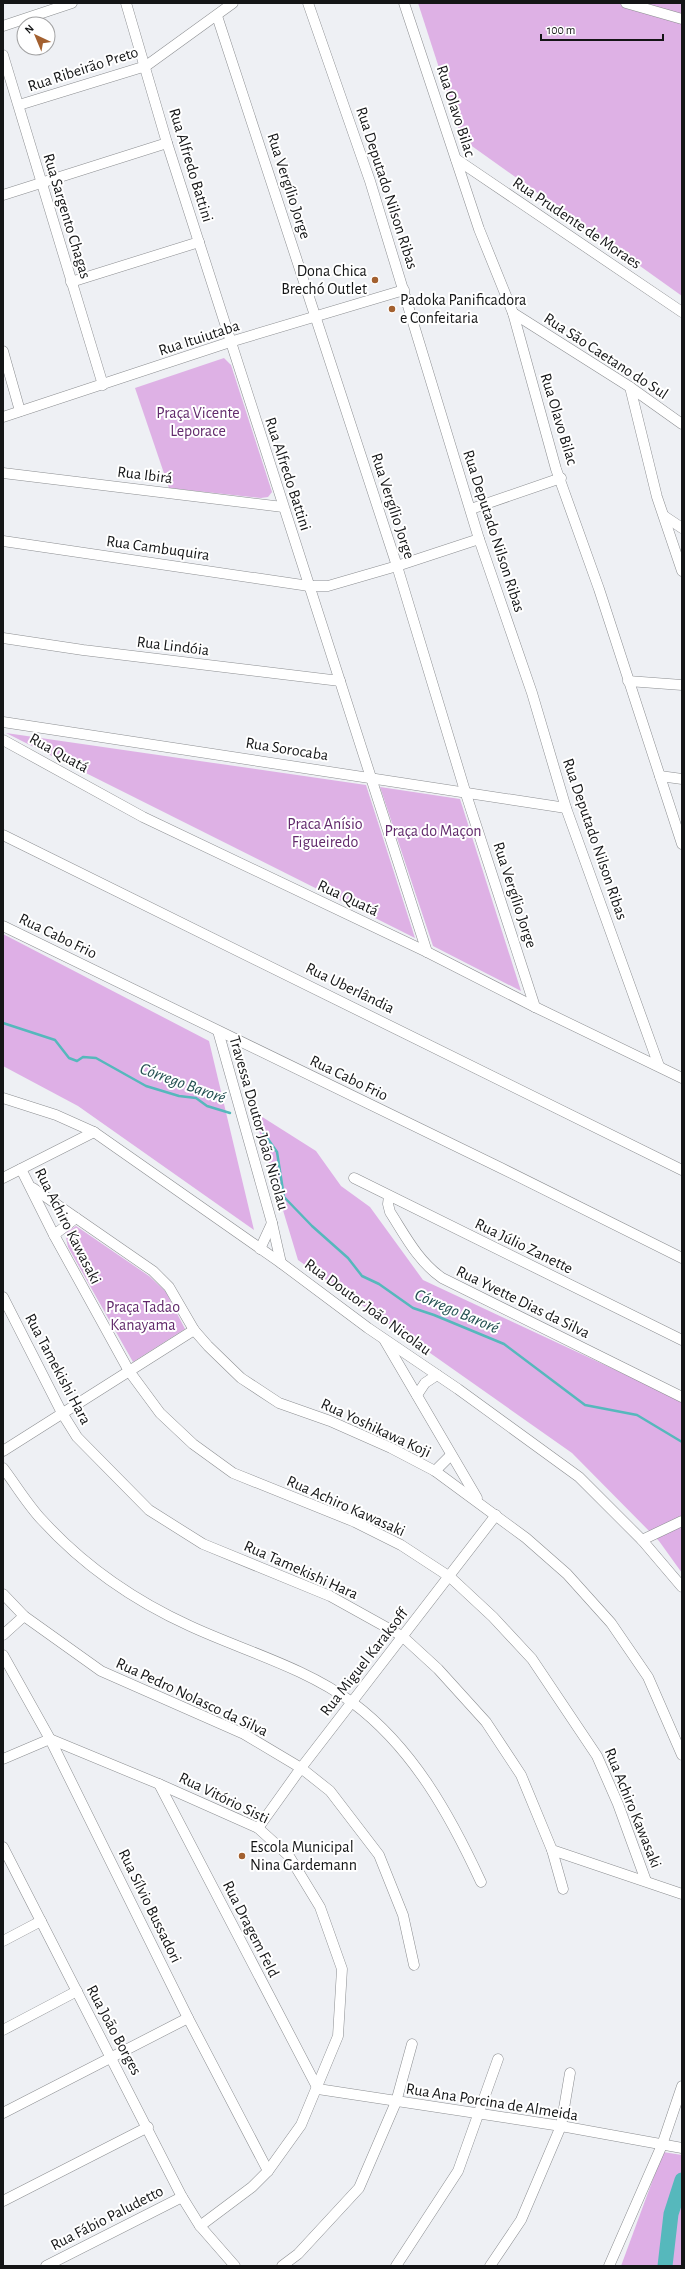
<svg xmlns="http://www.w3.org/2000/svg" width="685" height="2269" font-family="'Alegreya Sans',sans-serif">
<rect width="100%" height="100%" fill="#eef0f4"/>
<g fill="#deb1e5">
<polygon points="418,3 682,3 682,296 462,139"/>
<polygon points="224,358 231,365 272,492 268,497 261,498 169,488 135,388"/>
<polygon points="6,733 366,785 415,938"/>
<polygon points="380,787 460,799 521,991 433,946"/>
<polygon points="76,1226 149,1276 166,1292 185,1329 133,1362 68,1247 65,1233"/>
</g>
<g fill="#deafe6">
<polygon points="3,934 209,1041 254,1230 78,1106 3,1066"/>
<polygon points="253,1111 316,1151 341,1186 370,1207 423,1280 682,1401 682,1573 659,1541 572,1453 298,1260"/>
<polygon points="663,2152 682,2155 682,2266 621,2266"/>
</g>
<g fill="none" stroke-linecap="round" stroke-linejoin="round">
<g stroke="#56b8bc" stroke-width="2.5">
<polyline points="3,1023 55,1040 69,1058 77,1061 83,1057 96,1058 146,1086 179,1096 196,1098 207,1106 230,1113"/>
<polyline points="261,1129 277,1152 284,1197 312,1226 348,1258 362,1276 379,1284 413,1308 434,1315 504,1344 585,1405 637,1415 682,1442"/>
</g>
<polyline stroke="#56b8bc" stroke-width="15" points="665,2266 671,2214 682,2180"/>
<defs>
<g id="minor">
<polyline points="126,3 167,143 427,952"/>
<polyline points="308,3 370,181 479,539 532,693 566,808 659,1066"/>
<polyline points="404,3 479,229 513,313 556,469 599,589 682,844"/>
<polyline points="626,3 682,19"/>
<polyline points="217,16 397,566 465,791 535,1007"/>
<polyline points="3,26 72,3"/>
<polyline points="3,55 103,385"/>
<polyline points="19,105 146,66 233,3"/>
<polyline points="456,159 682,312"/>
<polyline points="3,195 167,143"/>
<polyline points="71,282 199,242"/>
<polyline points="513,313 630,387 682,424"/>
<polyline points="3,351 20,411"/>
<polyline points="630,387 657,497 682,571"/>
<polyline points="3,417 230,342 404,290"/>
<polyline points="3,473 283,507"/>
<polyline points="471,509 561,478"/>
<polyline points="664,516 682,528"/>
<polyline points="3,541 309,586 328,586 397,566 479,539"/>
<polyline points="3,638 83,650 340,681"/>
<polyline points="628,681 682,685"/>
<polyline points="3,722 566,808"/>
<polyline points="3,740 143,817 427,952 535,1007 682,1078"/>
<polyline points="660,776 682,779"/>
<polyline points="3,835 682,1170"/>
<polyline points="3,926 501,1168 682,1258"/>
<polyline points="218,1031 272,1223 281,1263"/>
<polyline points="3,1098 56,1115 94,1132 281,1263 368,1328 458,1389 579,1477 642,1540 682,1587"/>
<polyline points="21,1169 54,1235 129,1371 160,1413 193,1444 233,1473 355,1522 401,1545 450,1577 493,1617 532,1659 597,1756 618,1804 646,1881"/>
<polyline points="3,1178 94,1132"/>
<polyline points="354,1178 682,1340"/>
<polyline points="33,1188 153,1271 169,1287 194,1330 208,1346 241,1378 279,1403 330,1421 391,1448 435,1471 526,1538 567,1574 611,1623 648,1677 682,1755"/>
<path d="M389,1196L388,1204L390,1212C406,1237 418,1261 442,1278L682,1397"/>
<polyline points="54,1235 76,1218"/>
<polyline points="260,1249 272,1223"/>
<polyline points="3,1297 62,1413 77,1437 149,1510 203,1544 330,1596 402,1636 438,1669 486,1722 521,1775 552,1850 563,1889"/>
<polyline points="385,1341 477,1498"/>
<polyline points="417,1395 425,1383 437,1375"/>
<polyline points="3,1451 194,1330"/>
<path d="M3,1468C16,1485 27,1504 42,1520C83,1565 135,1601 190,1626C244,1651 304,1667 353,1703C413,1748 450,1815 481,1882"/>
<polyline points="435,1471 451,1455"/>
<polyline points="642,1540 682,1521"/>
<polyline points="3,1594 24,1616 101,1671 244,1734 301,1768 330,1791 379,1855 403,1915 414,1965"/>
<polyline points="3,1635 24,1616"/>
<polyline points="3,1655 50,1739 188,2018 268,2171"/>
<polyline points="3,1759 50,1739 159,1784 258,1828 289,1856 320,1907 342,1969 338,2036 301,2125 268,2171 252,2187 200,2226"/>
<polyline points="159,1784 318,2089"/>
<polyline points="258,1828 301,1768 496,1515"/>
<polyline points="3,1847 182,2197 200,2226 235,2266"/>
<polyline points="552,1850 682,1894"/>
<polyline points="3,1941 41,1921"/>
<polyline points="3,2030 77,1991"/>
<polyline points="318,2089 561,2126 682,2148"/>
<polyline points="3,2113 188,2018"/>
<polyline points="3,2201 148,2127"/>
<polyline points="46,2266 182,2197"/>
<polyline points="282,2266 298,2254 359,2188 396,2102 412,2044"/>
<polyline points="396,2266 458,2171 498,2059"/>
<polyline points="490,2266 521,2220 561,2126 570,2073"/>
<polyline points="609,2266 662,2145 682,2086"/>
</g>
</defs>
<use href="#minor" stroke="#8c8e91" stroke-width="11"/>
<use href="#minor" stroke="#fff" stroke-width="10"/>
</g>
<g fill="#a3602f" stroke="#fff" stroke-width="1.5">
<circle cx="375" cy="280" r="4"/>
<circle cx="392" cy="309" r="4"/>
<circle cx="242" cy="1856" r="4"/>
</g>
<g text-anchor="middle" dominant-baseline="central" stroke-width="4" stroke-linejoin="round" paint-order="stroke">
<g font-size="16" fill="#141516" stroke="#fff">
<text transform="translate(83 69) rotate(-18)">Rua Ribeirão Preto</text>
<text transform="translate(456 111) rotate(72)">Rua Olavo Bilac</text>
<text transform="translate(191 165) rotate(73)">Rua Alfredo Battini</text>
<text transform="translate(289 186) rotate(72)">Rua Vergílio Jorge</text>
<text transform="translate(387 188) rotate(72)">Rua Deputado Nilson Ribas</text>
<text transform="translate(67 216) rotate(73)">Rua Sargento Chagas</text>
<text transform="translate(577 223) rotate(34)">Rua Prudente de Moraes</text>
<text transform="translate(199 338) rotate(-18)">Rua Ituiutaba</text>
<text transform="translate(606 356) rotate(33)">Rua São Caetano do Sul</text>
<text transform="translate(559 419) rotate(73)">Rua Olavo Bilac</text>
<text transform="translate(288 474) rotate(72)">Rua Alfredo Battini</text>
<text transform="translate(145 475) rotate(7)">Rua Ibirá</text>
<text transform="translate(393 506) rotate(72)">Rua Vergílio Jorge</text>
<text transform="translate(494 531) rotate(72)">Rua Deputado Nilson Ribas</text>
<text transform="translate(158 548) rotate(8)">Rua Cambuquira</text>
<text transform="translate(173 646) rotate(7)">Rua Lindóia</text>
<text transform="translate(287 749) rotate(9)">Rua Sorocaba</text>
<text transform="translate(59 753) rotate(29)">Rua Quatá</text>
<text transform="translate(595 839) rotate(71)">Rua Deputado Nilson Ribas</text>
<text transform="translate(515 895) rotate(72)">Rua Vergílio Jorge</text>
<text transform="translate(348 898) rotate(25)">Rua Quatá</text>
<text transform="translate(58 936) rotate(26)">Rua Cabo Frio</text>
<text transform="translate(350 988) rotate(26)">Rua Uberlândia</text>
<text transform="translate(349 1078) rotate(26)">Rua Cabo Frio</text>
<text transform="translate(259 1123) rotate(74)">Travessa Doutor João Nicolau</text>
<text transform="translate(68 1226) rotate(63)">Rua Achiro Kawasaki</text>
<text transform="translate(524 1246) rotate(26)">Rua Júlio Zanette</text>
<text transform="translate(523 1302) rotate(26)">Rua Yvette Dias da Silva</text>
<text transform="translate(368 1307) rotate(36)">Rua Doutor João Nicolau</text>
<text transform="translate(58 1369) rotate(62)">Rua Tamekishi Hara</text>
<text transform="translate(376 1428) rotate(25)">Rua Yoshikawa Koji</text>
<text transform="translate(346 1506) rotate(24)">Rua Achiro Kawasaki</text>
<text transform="translate(301 1570) rotate(24)">Rua Tamekishi Hara</text>
<text transform="translate(364 1662) rotate(-52)">Rua Miguel Karaksoff</text>
<text transform="translate(192 1697) rotate(25)">Rua Pedro Nolasco da Silva</text>
<text transform="translate(224 1798) rotate(26)">Rua Vitório Sisti</text>
<text transform="translate(633 1808) rotate(68)">Rua Achiro Kawasaki</text>
<text transform="translate(150 1906) rotate(64)">Rua Sílvio Bussadori</text>
<text transform="translate(251 1929) rotate(63)">Rua Dragem Feld</text>
<text transform="translate(114 2030) rotate(62)">Rua João Borges</text>
<text transform="translate(492 2102) rotate(9)">Rua Ana Porcina de Almeida</text>
<text transform="translate(107 2218) rotate(-27)">Rua Fábio Paludetto</text>
</g>
<g font-size="16" fill="#141516" stroke="#fff" text-anchor="start">
<text x="367" y="271" text-anchor="end">Dona Chica<tspan x="367" dy="18">Brechó Outlet</tspan></text>
<text x="400" y="300">Padoka Panificadora<tspan x="400" dy="18">e Confeitaria</tspan></text>
<text x="250" y="1847">Escola Municipal<tspan x="250" dy="18">Nina Gardemann</tspan></text>
</g>
<g font-size="16" fill="#622a6c" stroke="#fff">
<text x="198" y="413">Praça Vicente<tspan x="198" dy="18">Leporace</tspan></text>
<text x="325" y="824">Praca Anísio<tspan x="325" dy="18">Figueiredo</tspan></text>
<text x="433" y="831">Praça do Maçon</text>
<text x="143" y="1307">Praça Tadao<tspan x="143" dy="18">Kanayama</tspan></text>
</g>
<g font-size="17" font-style="italic" fill="#245052" stroke="#fff">
<text transform="translate(183 1083) rotate(20)">Córrego Baroré</text>
<text transform="translate(457 1311) rotate(23)">Córrego Baroré</text>
</g>
</g>
<rect width="685" height="2269" fill="none" stroke="#141516" stroke-width="8"/>
<g transform="translate(36 36) rotate(316)"><circle r="19" fill="#ffffff" stroke="#a1a1a2"/>
<path d="M0-3L7 15L0 10L-7 15Z" fill="#a3602f"/>
<text y="-6" font-size="11" font-weight="bold" text-anchor="middle" fill="#141516">N</text>
</g>
<path d="M541 34v6h122v-6" fill="none" stroke="#141516" stroke-width="2"/>
<text x="547" y="34" font-size="12" fill="#141516" stroke="#ffffff" stroke-width="3" paint-order="stroke">100 m</text>
</svg>
